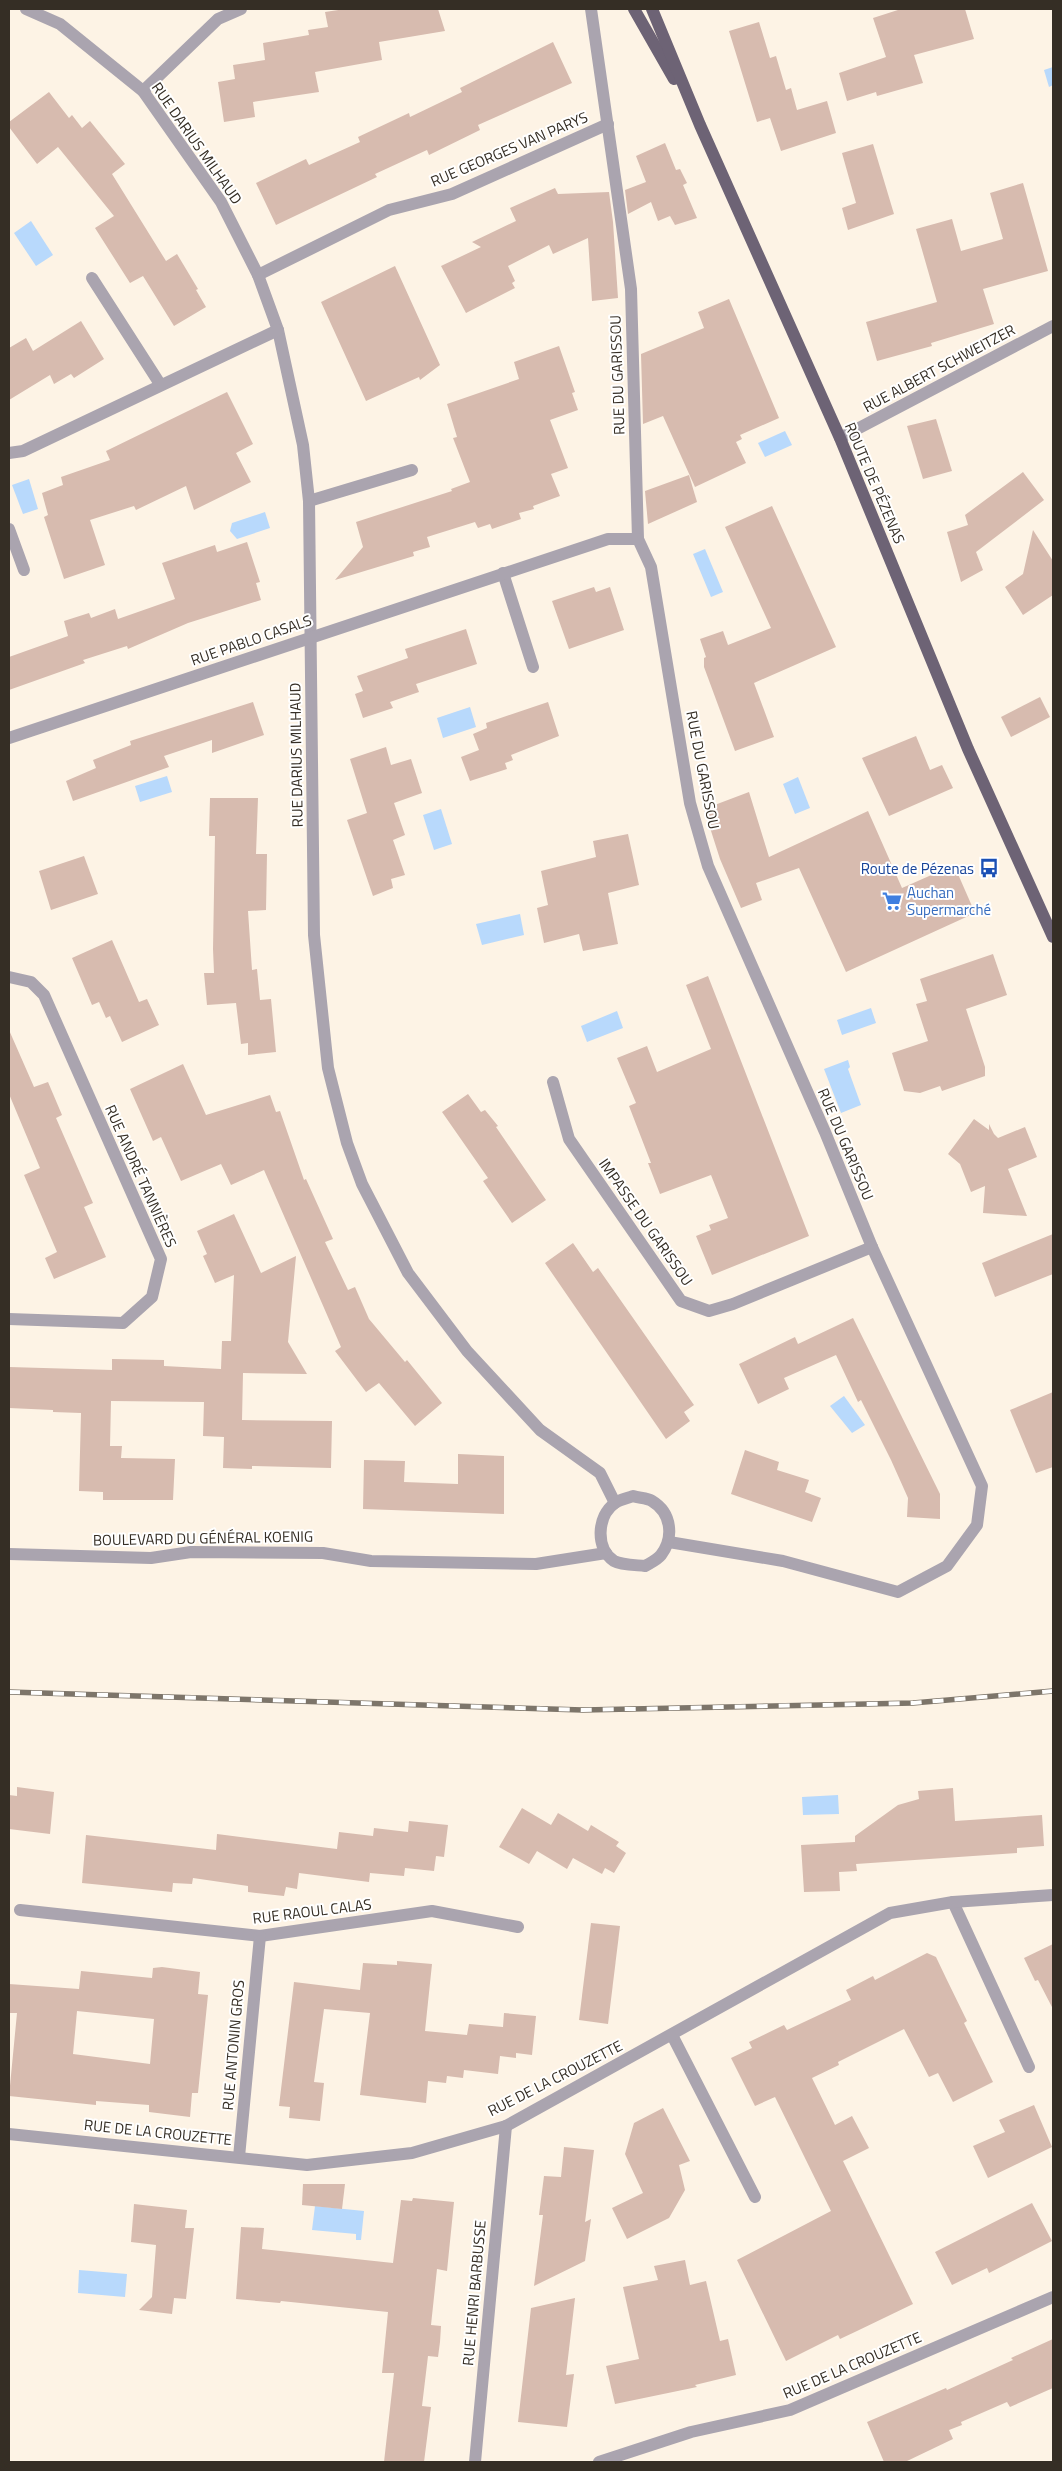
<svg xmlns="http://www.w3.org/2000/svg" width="1062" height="2471" font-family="'Titillium Web',sans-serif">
<rect width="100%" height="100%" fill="#fdf3e5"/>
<g fill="#b8d9fc">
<polygon points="1053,67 1053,85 1049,87 1044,70"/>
<polygon points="31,221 53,255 36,266 14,233"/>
<polygon points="785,431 792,445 765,457 758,443"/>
<polygon points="29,479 38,509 23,514 12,485"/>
<polygon points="265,512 270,528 237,539 230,531 232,523"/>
<polygon points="705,549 723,592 711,597 693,554"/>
<polygon points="470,707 476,727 443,738 437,718"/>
<polygon points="167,776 172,792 140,802 135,786"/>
<polygon points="798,777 810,808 795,814 783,784"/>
<polygon points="441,809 452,844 434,850 423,815"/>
<polygon points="520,914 524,935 482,945 476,924"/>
<polygon points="871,1008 876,1023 842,1035 837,1020"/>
<polygon points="617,1011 623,1028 587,1042 581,1026"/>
<polygon points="848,1060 850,1067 848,1069 861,1105 841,1113 824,1069"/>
<polygon points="844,1396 865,1425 852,1433 830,1406"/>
<polygon points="838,1795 839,1814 803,1815 802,1797"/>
<polygon points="315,2206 364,2211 361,2240 356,2240 356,2234 312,2230"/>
<polygon points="79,2270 127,2274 125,2297 78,2293"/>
</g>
<g fill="#d7bbaf" fill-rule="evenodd">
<polygon points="345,9 438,9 445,31 379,42 382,60 315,72 319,92 253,102 255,117 224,122 218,82 235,79 233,65 265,60 263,43 309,35 308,30 328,27 325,12"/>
<polygon points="901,9 965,9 974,39 914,55 923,83 877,96 876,92 847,101 839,73 886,57 873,18"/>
<polygon points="759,22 770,58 776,56 786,90 791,88 797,110 827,101 836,133 781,151 770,118 757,122 729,31"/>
<polygon points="553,42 572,83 478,125 480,130 429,155 427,150 375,174 377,177 276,225 256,183 306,159 309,165 360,142 358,137 409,113 410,117 462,92 460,88"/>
<polygon points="49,92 69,118 72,115 82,128 90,121 125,164 112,174 166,261 177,254 198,289 196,290 206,307 174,326 143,276 130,283 95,228 114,216 58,147 37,164 9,127 9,122"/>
<polygon points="665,143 676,170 680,169 687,183 683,185 697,218 675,225 670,216 658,221 651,202 628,214 625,190 646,182 636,156"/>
<polygon points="873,144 894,214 848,230 842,208 856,203 842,153"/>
<polygon points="1023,183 1048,271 983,289 994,324 931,343 932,346 877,361 866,322 937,302 916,229 952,219 961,251 1003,239 990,193"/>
<polygon points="555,188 558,194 609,192 613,222 618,298 592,301 588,238 553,254 549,245 508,266 515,281 512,283 515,288 466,313 441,266 481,247 472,242 516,221 510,208"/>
<polygon points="395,266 440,365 420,380 419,377 366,401 321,302"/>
<polygon points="729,299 779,418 740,435 742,439 736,442 746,463 695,487 663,416 643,424 641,354 704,328 698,312"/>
<polygon points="81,321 104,359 74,378 71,374 54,384 50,375 9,400 9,348 26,338 33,351"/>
<polygon points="559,346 575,392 572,393 578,410 550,420 568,468 551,474 560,496 533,506 534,509 519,513 521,519 492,529 490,524 478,528 475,522 427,537 430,547 413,552 414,556 335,580 363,547 356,522 452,491 451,489 470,482 453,438 457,437 447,404 519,379 514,362"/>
<polygon points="227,392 253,444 236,453 251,482 194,510 186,486 136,510 134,506 90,520 105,565 64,579 44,517 48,515 42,493 63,485 61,477 110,460 106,451"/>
<polygon points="936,419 952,471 923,479 907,426"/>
<polygon points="1023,472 1044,500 976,552 983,570 961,582 947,532 968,525 965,515"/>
<polygon points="689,475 697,502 648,524 645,491"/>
<polygon points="772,506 836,647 754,683 774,737 735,751 704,667 704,658 706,657 700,639 723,631 728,645 771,628 725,527"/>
<polygon points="1033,530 1053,561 1053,595 1023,615 1005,587 1023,574"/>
<polygon points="247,542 260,582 256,583 261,600 188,623 128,649 127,646 83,660 85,663 9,690 9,657 68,636 64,621 89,613 91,618 115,609 118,619 175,599 162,563 215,545 217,552"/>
<polygon points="594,587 596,592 610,587 624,630 569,649 552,601"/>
<polygon points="466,629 477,664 416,684 419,692 390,702 393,708 363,718 355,694 363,691 357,676 408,658 405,649"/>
<polygon points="1040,697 1050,717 1011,737 1001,717"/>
<polygon points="253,702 264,735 212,753 212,740 164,756 169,767 73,801 66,781 96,768 93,760 131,745 130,741"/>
<polygon points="548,702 559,736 511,755 513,760 505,763 507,769 470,781 461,757 479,750 473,734 487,728 486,723"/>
<polygon points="916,736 930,770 942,765 953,788 889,816 862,758"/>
<polygon points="386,747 391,765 411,759 422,793 394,803 405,835 393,840 405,875 391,879 393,888 373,896 347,820 367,813 350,759"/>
<polygon points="749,792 769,857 868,811 902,888 954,865 975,913 846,972 799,868 756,883 762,900 741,908 720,859 704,809"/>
<polygon points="210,798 258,798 256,854 267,854 266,910 248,911 252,970 257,969 260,1000 271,999 276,1052 248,1055 248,1043 241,1044 236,1003 207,1005 204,973 214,973 213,949 215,836 209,836"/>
<polygon points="628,834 639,885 608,893 618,944 583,951 579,934 544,943 537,908 548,905 541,871 596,857 593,841"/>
<polygon points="84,856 98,894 51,910 39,871"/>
<polygon points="112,940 139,1002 147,999 159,1025 122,1042 110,1016 106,1018 99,1002 92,1005 72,958"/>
<polygon points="993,954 1007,995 966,1009 985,1067 985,1076 942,1091 940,1086 920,1093 904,1091 892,1053 928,1041 916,1004 927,1001 920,979"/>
<polygon points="708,976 809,1236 712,1275 696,1236 711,1230 709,1225 728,1218 711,1175 660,1194 648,1163 651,1163 629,1106 636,1103 617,1058 647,1046 657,1072 711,1049 686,985"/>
<polygon points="9,1030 34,1087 48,1082 62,1115 56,1118 93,1203 84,1207 106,1257 54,1279 45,1258 57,1252 24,1175 40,1168 9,1094"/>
<polygon points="183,1064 206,1115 270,1095 276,1112 280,1111 304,1180 306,1179 333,1239 325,1242 348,1290 355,1287 369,1319 405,1362 407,1360 442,1403 415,1426 379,1383 366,1392 335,1351 341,1347 264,1170 231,1185 221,1164 181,1181 161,1137 153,1141 130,1089"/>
<polygon points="468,1094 481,1112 485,1110 498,1126 496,1127 546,1200 512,1223 483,1181 488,1178 442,1112"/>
<polygon points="974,1119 989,1130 989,1124 994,1134 998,1138 1025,1127 1037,1157 1008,1169 1027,1216 983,1213 985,1186 971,1192 960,1164 948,1154"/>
<polygon points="234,1214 261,1273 296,1256 288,1342 307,1374 243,1373 242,1420 332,1421 331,1468 252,1466 252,1469 223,1468 224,1437 203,1436 204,1402 111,1401 110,1446 122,1446 121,1458 175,1459 173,1500 103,1500 103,1492 79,1491 81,1413 53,1412 53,1410 9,1408 9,1367 112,1370 112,1359 164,1360 164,1366 221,1369 222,1341 231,1341 234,1275 215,1283 203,1256 207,1254 197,1231"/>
<polygon points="1053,1234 1053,1274 995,1297 982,1263"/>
<polygon points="573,1243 593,1272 598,1268 694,1405 684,1412 690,1421 666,1439 545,1263"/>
<polygon points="853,1318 940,1494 940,1519 907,1517 908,1498 891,1460 861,1400 858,1402 836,1355 784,1378 789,1389 758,1404 739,1364 795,1337 798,1344"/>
<polygon points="1053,1392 1053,1467 1036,1473 1010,1410"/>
<polygon points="745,1450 779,1462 777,1470 809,1480 805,1492 821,1498 812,1522 731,1494"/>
<polygon points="458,1454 504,1456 504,1514 363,1509 364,1460 405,1461 404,1482 458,1484"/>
<polygon points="17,1787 54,1792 50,1834 9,1829 9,1795 17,1796"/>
<polygon points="953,1788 955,1821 1042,1815 1044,1846 1017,1848 1017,1853 856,1864 857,1871 839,1872 840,1891 804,1892 801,1845 855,1842 855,1836 898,1805 919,1799 918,1791"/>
<polygon points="522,1808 551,1825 558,1813 588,1831 591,1825 619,1842 616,1846 626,1853 614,1873 605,1868 602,1874 573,1858 567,1869 537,1851 529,1864 499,1847"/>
<polygon points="409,1821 448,1825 444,1857 436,1856 434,1871 405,1868 404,1876 370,1873 369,1882 299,1873 297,1889 286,1887 284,1896 248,1892 248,1886 193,1878 192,1884 173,1883 172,1892 82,1883 86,1835 216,1850 217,1834 337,1849 339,1832 373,1836 374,1828 408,1832"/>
<polygon points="591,1923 620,1926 608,2024 579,2020"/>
<polygon points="1053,1944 1053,2009 1038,1980 1035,1981 1024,1958"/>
<polygon points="927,1953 936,1957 946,1978 967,2021 964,2023 993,2082 953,2102 938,2073 929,2077 904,2029 838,2062 839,2065 812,2078 835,2125 852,2116 869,2148 843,2161 913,2304 857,2331 840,2339 838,2335 786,2361 737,2260 831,2211 775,2097 755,2106 731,2058 752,2048 749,2042 784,2025 787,2030 851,2000 846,1990 873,1976 875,1980"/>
<polygon points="397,1961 432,1964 425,2031 467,2035 469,2024 503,2027 504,2013 536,2016 532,2055 516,2053 516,2058 500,2056 498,2074 464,2070 463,2078 447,2076 446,2083 428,2081 426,2103 360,2095 370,2013 324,2009 314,2082 324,2083 320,2121 289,2118 290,2107 279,2106 294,1982 360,1990 363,1963 397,1965"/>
<path d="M162,1967L200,1972L198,1994L208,1995L198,2093H192L190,2117L149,2112V2105L96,2101V2105L9,2096L17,2013H9V1984L79,1989L81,1971L152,1978L153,1968ZM77,2011L154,2019L150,2064L73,2054Z"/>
<polygon points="1034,2105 1052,2147 988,2178 973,2146 1005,2132 999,2120"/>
<polygon points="663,2108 690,2161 679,2165 685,2190 669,2218 627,2239 612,2208 643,2193 625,2154 634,2123"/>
<polygon points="564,2147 594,2150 585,2222 591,2219 585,2261 534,2286 543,2215 539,2215 544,2176 561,2177"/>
<polygon points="303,2184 345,2184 342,2209 302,2205"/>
<polygon points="413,2198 454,2202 447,2271 437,2269 431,2325 441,2326 440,2342 438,2357 428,2356 422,2406 431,2407 424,2462 384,2462 394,2373 382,2373 388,2312 281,2301 280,2303 236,2299 241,2227 264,2228 262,2249 393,2263 401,2200 412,2201"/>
<polygon points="1032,2203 1052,2241 989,2273 987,2268 952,2285 935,2252"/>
<polygon points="134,2204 187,2210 185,2228 194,2228 186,2299 174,2298 172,2314 139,2310 152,2297 156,2245 131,2242"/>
<polygon points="685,2260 690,2285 706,2281 720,2341 728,2339 736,2375 695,2385 697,2387 615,2404 606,2366 639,2359 623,2287 658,2280 654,2266"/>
<polygon points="575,2298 566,2375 574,2374 567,2427 518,2422 531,2308"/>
<polygon points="1053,2339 1053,2388 1010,2407 1007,2402 961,2422 962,2425 949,2430 953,2439 905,2462 884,2462 867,2422 946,2388 947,2390 1013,2360 1011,2358"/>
</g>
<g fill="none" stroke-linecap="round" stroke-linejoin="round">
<polyline stroke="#aaa4af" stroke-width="12" points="309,501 412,470"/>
<g stroke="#aaa4af" stroke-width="12">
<polyline points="26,9 60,24 143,91 221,202 258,275 278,330 303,445 309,501 314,935 328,1068 347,1143 362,1184 408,1273 467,1351 540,1430 600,1473 615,1503"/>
<polyline points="591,9 631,289 638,539 651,567 690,803 708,866 825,1132 872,1247 982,1486 977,1525 947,1566 898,1592 783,1561 669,1542"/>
<polyline points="143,91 218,19 241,9"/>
<polyline points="258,275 389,210 452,194 608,124"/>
<polyline points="92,278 160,384"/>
<polyline points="840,438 1053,326"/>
<polyline points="9,453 23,451 278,330"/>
<polyline points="9,529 24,570"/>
<polyline points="503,573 533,667"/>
<polyline points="9,738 608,539 638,539"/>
<polyline points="9,977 31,982 44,995 161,1259 152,1297 123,1323 9,1319"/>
<polyline points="553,1082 569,1139 681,1301 709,1311 733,1304 872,1247"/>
<path d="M633,1496C639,1498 647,1498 652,1501C672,1513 674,1538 661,1555C657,1560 650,1563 645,1566C636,1565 621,1565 614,1561C595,1548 597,1516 615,1503C619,1500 628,1498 633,1496Z"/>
<polyline points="9,1554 151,1558 191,1552 323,1553 371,1561 536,1564 606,1553"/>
<polyline points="953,1902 1029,2067"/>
<polyline points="20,1910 260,1936 432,1911 518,1927"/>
<polyline points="672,2035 755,2197"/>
<polyline points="9,2134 307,2165 412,2153 506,2126 890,1913 953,1902 1053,1895"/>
<polyline points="239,2157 260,1936"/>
<polyline points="475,2462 506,2126"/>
<polyline points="599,2462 691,2432 790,2410 1053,2297"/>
</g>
<g stroke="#6d6375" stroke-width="12">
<polyline points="634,9 674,79"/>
<polyline points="652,9 700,125 840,438 968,749 1053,937"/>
</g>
<defs>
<polyline id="rail" points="9,1692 583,1710 913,1703 1053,1691"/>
</defs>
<use href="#rail" stroke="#7d756a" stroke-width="5.5"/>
<use href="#rail" stroke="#fff" stroke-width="4" stroke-dasharray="11" stroke-linecap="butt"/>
</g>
<defs>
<symbol id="bus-bare" viewBox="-9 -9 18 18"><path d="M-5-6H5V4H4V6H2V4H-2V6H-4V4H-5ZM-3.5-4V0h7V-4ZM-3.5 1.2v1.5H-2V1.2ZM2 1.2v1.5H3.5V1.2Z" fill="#1a4fb4" stroke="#fff" stroke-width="2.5" paint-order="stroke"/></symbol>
<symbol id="supermarket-bare" viewBox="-9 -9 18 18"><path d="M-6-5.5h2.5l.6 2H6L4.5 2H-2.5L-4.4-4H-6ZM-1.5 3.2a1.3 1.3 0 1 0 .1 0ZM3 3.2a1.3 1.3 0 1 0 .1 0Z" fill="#3f7fe0" stroke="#fff" stroke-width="2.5" paint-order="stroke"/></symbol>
</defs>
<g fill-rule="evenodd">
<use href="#bus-bare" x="975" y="854" width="28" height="28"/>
<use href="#supermarket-bare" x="878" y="887" width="28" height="28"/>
</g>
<g text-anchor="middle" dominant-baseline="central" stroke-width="4" stroke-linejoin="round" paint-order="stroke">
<g font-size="15" fill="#352e25" stroke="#fff">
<text transform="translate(197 143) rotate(55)">RUE DARIUS MILHAUD</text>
<text transform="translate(509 149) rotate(-23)">RUE GEORGES VAN PARYS</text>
<text transform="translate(939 368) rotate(-28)">RUE ALBERT SCHWEITZER</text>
<text transform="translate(617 375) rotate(-92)">RUE DU GARISSOU</text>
<text transform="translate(875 483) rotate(67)">ROUTE DE PÉZENAS</text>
<text transform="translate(251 640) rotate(-19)">RUE PABLO CASALS</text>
<text transform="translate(296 755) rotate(-91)">RUE DARIUS MILHAUD</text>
<text transform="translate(703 770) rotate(79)">RUE DU GARISSOU</text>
<text transform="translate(846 1144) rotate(67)">RUE DU GARISSOU</text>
<text transform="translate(141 1176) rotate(66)">RUE ANDRÉ TANNIÈRES</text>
<text transform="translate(646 1222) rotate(55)">IMPASSE DU GARISSOU</text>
<text transform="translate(203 1538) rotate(-1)">BOULEVARD DU GÉNÉRAL KOENIG</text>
<text transform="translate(312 1911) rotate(-7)">RUE RAOUL CALAS</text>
<text transform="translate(233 2045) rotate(-85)">RUE ANTONIN GROS</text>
<text transform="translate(555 2078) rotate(-27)">RUE DE LA CROUZETTE</text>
<text transform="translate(158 2132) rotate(6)">RUE DE LA CROUZETTE</text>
<text transform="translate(474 2293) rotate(-85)">RUE HENRI BARBUSSE</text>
<text transform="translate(852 2365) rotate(-23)">RUE DE LA CROUZETTE</text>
</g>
<g font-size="15" fill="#164399" stroke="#fff" text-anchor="end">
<text x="974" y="868">Route de Pézenas</text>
</g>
<g font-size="15" fill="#366cbe" stroke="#fff" text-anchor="start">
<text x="907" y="892">Auchan<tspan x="907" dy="17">Supermarché</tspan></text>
</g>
</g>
<rect width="1062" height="2471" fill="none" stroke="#352e25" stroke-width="20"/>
</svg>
